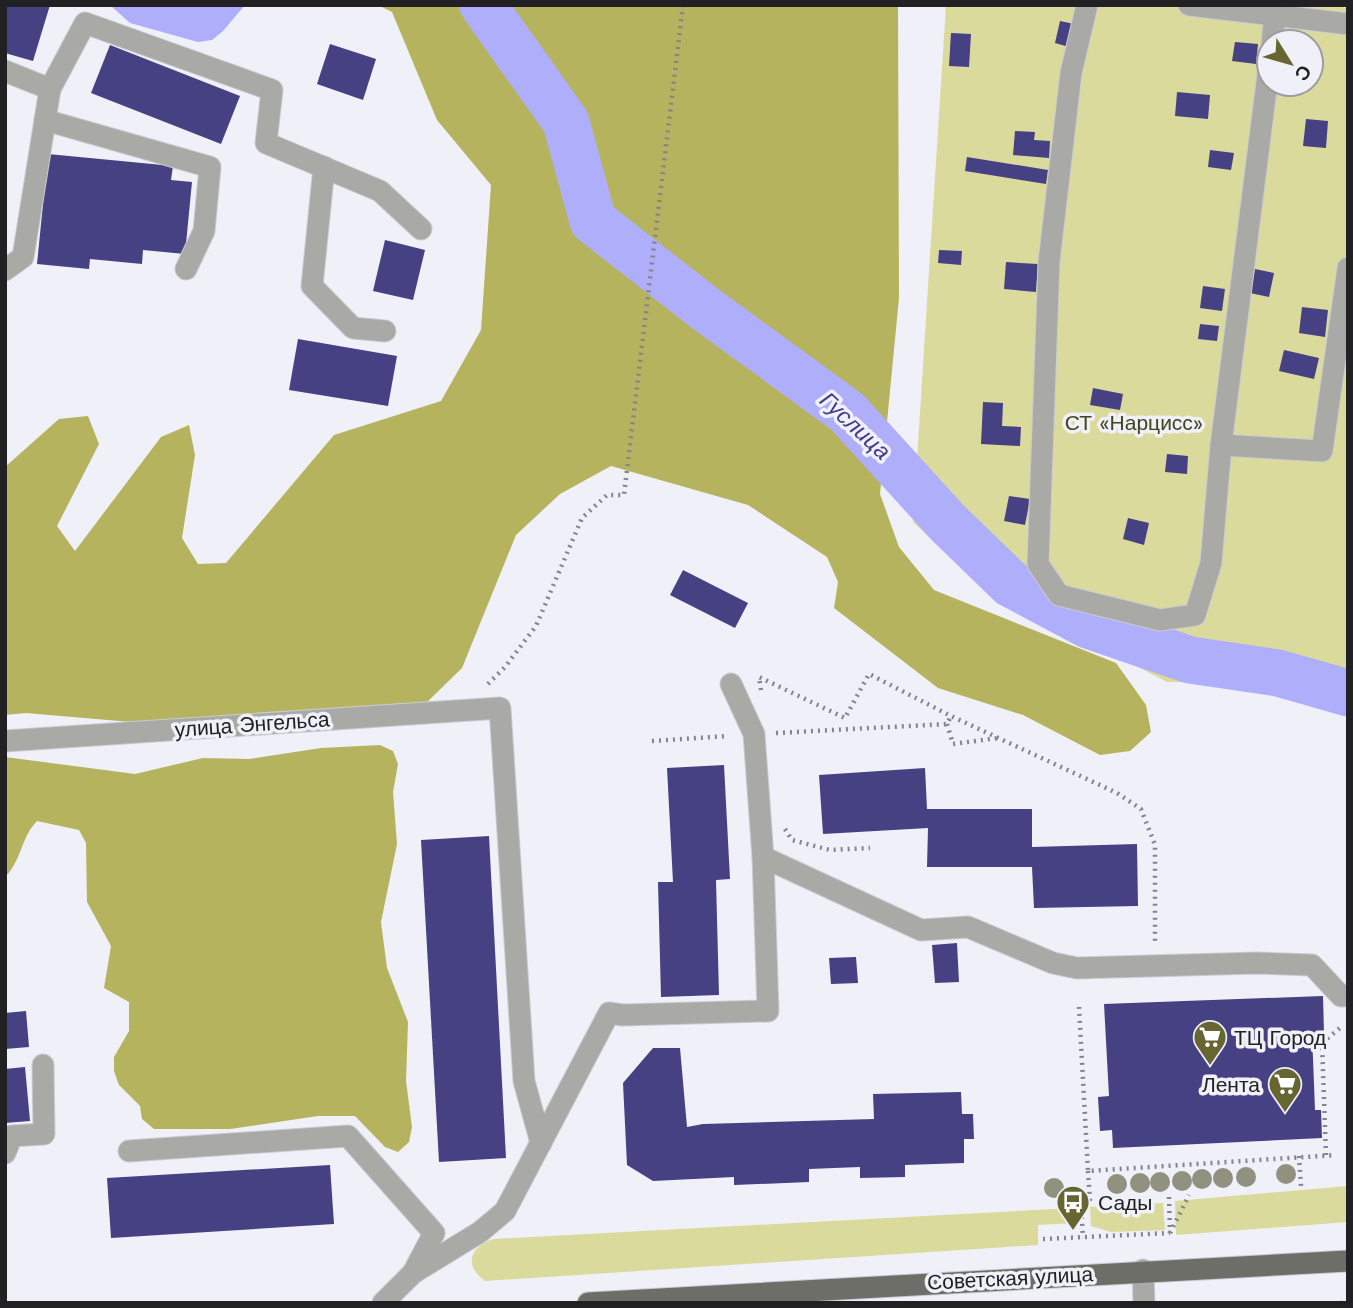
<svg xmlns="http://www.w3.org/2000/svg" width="1353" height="1308" font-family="'Work Sans',sans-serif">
<rect width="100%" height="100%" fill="#eff0f8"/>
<g fill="#dbda9d" fill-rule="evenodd">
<path d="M946,5H1327L1348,8V713L1215,682H1167L979,584L913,522ZM1269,42H1311V84H1269Z"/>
<polygon points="1348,1186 1348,1222 1176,1235 1175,1201"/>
<polygon points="1163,1203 1165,1230 1111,1232 1091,1226 1090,1207"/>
<path d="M1074,1208L1076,1223L1038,1225V1245L485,1281C464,1266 469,1247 493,1239Z"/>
</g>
<g fill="#b6b35e">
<polygon points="378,5 898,5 899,298 880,494 899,547 934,590 1116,663 1146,705 1151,732 1130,751 1100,755 1023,715 938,688 834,608 838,582 827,557 748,505 611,466 560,494 516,535 462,668 421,708 247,732 26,713 5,715 5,467 59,419 88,416 99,444 57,526 75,551 161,437 189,425 195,455 182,538 198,564 226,563 334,435 441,401 481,330 491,185 437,120 392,12"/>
<path d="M380,745L393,751L398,764L393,792L397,844L381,922L387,968L408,1022L406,1081L412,1127L409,1142L398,1152L385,1147L355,1116H318L230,1129H154L142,1119L140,1106L119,1085L114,1071V1057L129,1031V1002L104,988L111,946L87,902L86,843L79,830L37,821C22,836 22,857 8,874H5V757L135,774L203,758L249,759L321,748Z"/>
</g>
<polygon fill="#aeaefa" points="110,5 245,5 223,31 212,40 198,42 130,23"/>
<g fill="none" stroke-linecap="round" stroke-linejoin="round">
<polyline stroke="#aeaefa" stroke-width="47" points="483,5 566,122 593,221 707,310 847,412 948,523 1011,584 1088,625 1190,660 1278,673 1348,693"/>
</g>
<g fill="#464183">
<polygon points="5,5 50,5 33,61 5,53"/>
<polygon points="1060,21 1074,24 1069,47 1055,43"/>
<polygon points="951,33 971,34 969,67 949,66"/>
<polygon points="1235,42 1258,44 1256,64 1232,61"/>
<polygon points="330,44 376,59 363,100 317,84"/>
<polygon points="110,45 240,96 221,144 91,93"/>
<polygon points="1177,92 1210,95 1208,119 1175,116"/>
<polygon points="1306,119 1328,121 1326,148 1303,146"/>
<polygon points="1015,131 1035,132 1034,140 1050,141 1049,158 1013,155"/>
<polygon points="1210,150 1234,153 1231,170 1208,167"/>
<polygon points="48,154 173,166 171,180 192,182 185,254 143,250 142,264 90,259 89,269 37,264"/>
<polygon points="967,157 1048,170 1046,184 965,171"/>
<polygon points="385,240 425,250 413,300 373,291"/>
<polygon points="939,250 962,251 961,265 938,263"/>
<polygon points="1006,262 1038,264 1036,292 1004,289"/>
<polygon points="1255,269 1274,273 1269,297 1250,293"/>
<polygon points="1203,286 1225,289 1222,311 1200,308"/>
<polygon points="1302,307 1328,310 1325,337 1299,333"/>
<polygon points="1200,324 1219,326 1217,341 1198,339"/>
<polygon points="298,339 397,356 388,406 289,390"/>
<polygon points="1284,350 1319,358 1314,379 1279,371"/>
<polygon points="1093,388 1123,394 1120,410 1090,405"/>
<polygon points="983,402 1003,403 1002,426 1021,427 1020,446 981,444"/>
<polygon points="1167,454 1188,456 1187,474 1165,472"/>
<polygon points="1009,496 1030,499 1025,525 1004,521"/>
<polygon points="1128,518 1149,523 1144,545 1123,539"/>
<polygon points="683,570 748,603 735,628 670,595"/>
<polygon points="724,765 730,879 716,880 719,995 661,997 658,882 673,882 667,768"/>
<polygon points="925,768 927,809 1032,809 1032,847 1137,844 1138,906 1034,908 1032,867 927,867 928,828 823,834 819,775"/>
<polygon points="489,836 506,1158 439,1162 421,840"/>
<polygon points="957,943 959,982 935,983 932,945"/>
<polygon points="856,957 858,983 831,984 829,958"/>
<polygon points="1323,996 1324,1033 1312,1033 1315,1110 1321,1110 1322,1138 1113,1148 1112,1130 1100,1131 1098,1097 1109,1096 1104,1004"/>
<polygon points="26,1011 29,1047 5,1049 5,1013"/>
<polygon points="653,1048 680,1048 687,1127 703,1124 874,1119 873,1094 961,1092 962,1114 973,1114 974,1139 964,1139 964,1163 905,1165 905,1177 860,1178 860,1167 809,1169 809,1182 734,1185 734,1177 653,1181 627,1165 623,1083"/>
<polygon points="25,1067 30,1121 5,1123 5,1069"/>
<polygon points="330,1165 334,1224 111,1238 107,1178"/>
</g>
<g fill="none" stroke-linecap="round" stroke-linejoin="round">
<defs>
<g id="minor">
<polyline points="1087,5 1071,73 1049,262 1038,564 1059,595 1160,620 1195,615 1211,563 1221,445 1322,451 1348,268"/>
<polyline points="1189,5 1348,24"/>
<polyline points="1272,42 1275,16"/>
<polyline points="5,71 50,89 23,257 5,270"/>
<polyline points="50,89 85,23 272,90 266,143 380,191 421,229"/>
<polyline points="45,120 210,167 204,231 186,269"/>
<polyline points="324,167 312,286 353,328 385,331"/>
<polyline points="1221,445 1269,66"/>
<polyline points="731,684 754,734 763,857"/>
<polyline points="5,741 500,708 524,1081 541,1143"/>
<polyline points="129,1151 348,1136 434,1233 414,1271"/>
<polyline points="5,1153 12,1136 44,1134 43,1065"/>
<polyline points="1143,1270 1144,1303"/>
<polyline points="383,1303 413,1273 480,1232 505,1211 609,1013 623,1015 768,1011 763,857 921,930 968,927 1053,963 1077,968 1257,963 1312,965 1341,996 1348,996"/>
</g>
<polyline id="major" points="588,1303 1348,1261"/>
</defs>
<use href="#minor" stroke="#cacbd2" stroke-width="23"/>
<use href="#major" stroke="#cacbd2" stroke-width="23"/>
<g stroke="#84848a" stroke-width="4.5" stroke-dasharray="2 5" stroke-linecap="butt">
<polyline points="488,684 505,667 536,626 582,518 607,495 624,495 683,5"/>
<polyline points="761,690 759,677 845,718 869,674 951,716 1117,793 1141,809 1155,845 1155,943"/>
<polyline points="947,724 953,744 998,738"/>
<polyline points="776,733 947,724 951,716"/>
<polyline points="652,741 728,736"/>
<polyline points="785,829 792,840 830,850 870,848"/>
<polyline points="1079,1007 1088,1171 1336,1155"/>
<polyline points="1326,1155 1322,1043 1340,1028"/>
<polyline points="1299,1156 1301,1186"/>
<polyline points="1088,1171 1090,1202"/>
<polyline points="1169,1197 1170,1233"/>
<polyline points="1081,1203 1083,1238"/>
<polyline points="1170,1233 1189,1195"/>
<polyline points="1043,1239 1170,1233"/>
<polyline points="1341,1303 1348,1302"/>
</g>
<use href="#minor" stroke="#a9a9a5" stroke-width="21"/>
<use href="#major" stroke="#6e6e68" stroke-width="21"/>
</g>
<g fill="#919180">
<circle cx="1286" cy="1174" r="10"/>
<circle cx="1246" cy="1177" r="10"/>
<circle cx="1223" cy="1178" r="10"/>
<circle cx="1202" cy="1179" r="10"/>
<circle cx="1182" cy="1181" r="10"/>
<circle cx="1160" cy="1182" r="10"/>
<circle cx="1140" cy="1183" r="10"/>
<circle cx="1117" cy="1184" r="10"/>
<circle cx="1054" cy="1188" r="10"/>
</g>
<defs>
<symbol id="supermarket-pin" viewBox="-11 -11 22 30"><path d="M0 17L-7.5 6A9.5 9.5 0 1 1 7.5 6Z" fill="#676532" stroke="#eff0f8"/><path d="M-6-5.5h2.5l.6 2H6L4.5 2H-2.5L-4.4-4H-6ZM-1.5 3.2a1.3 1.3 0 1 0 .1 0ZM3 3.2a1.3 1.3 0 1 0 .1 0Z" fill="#fff"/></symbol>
<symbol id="bus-pin" viewBox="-11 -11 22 30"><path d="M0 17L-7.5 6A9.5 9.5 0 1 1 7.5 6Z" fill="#676532" stroke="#eff0f8"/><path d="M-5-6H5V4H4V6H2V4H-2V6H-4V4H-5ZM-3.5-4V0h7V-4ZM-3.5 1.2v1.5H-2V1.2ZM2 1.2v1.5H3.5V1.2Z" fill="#fff"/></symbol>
</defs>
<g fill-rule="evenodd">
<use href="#supermarket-pin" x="1191" y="1018" width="38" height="52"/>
<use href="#supermarket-pin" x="1266" y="1065" width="38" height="52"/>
<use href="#bus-pin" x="1054" y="1183" width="38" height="52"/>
</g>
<g text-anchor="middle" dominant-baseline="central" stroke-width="7" stroke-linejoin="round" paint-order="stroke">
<g font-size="21" fill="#44431e" stroke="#eff0f8">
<text x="1134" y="422">СТ «Нарцисс»</text>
</g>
<g font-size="21" fill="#212124" stroke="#eff0f8">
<text transform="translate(252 724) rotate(-4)">улица Энгельса</text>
<text transform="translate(1010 1278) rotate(-3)">Советская улица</text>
</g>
<g font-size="21" fill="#212124" stroke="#eff0f8" text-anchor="start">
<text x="1234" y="1037">ТЦ Город</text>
<text x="1260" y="1084" text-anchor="end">Лента</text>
<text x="1098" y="1202">Сады</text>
</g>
<g font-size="23" font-style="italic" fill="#443990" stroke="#eff0f8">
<text transform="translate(855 426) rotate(43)">Гуслица</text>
</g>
</g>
<rect width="1353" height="1308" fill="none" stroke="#212124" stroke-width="14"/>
<g transform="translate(1290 63) rotate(127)"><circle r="33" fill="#eff0f8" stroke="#9d9da3" stroke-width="2"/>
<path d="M0-5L12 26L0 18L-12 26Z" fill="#676532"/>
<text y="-10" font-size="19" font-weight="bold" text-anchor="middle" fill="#212124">С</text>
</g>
</svg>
